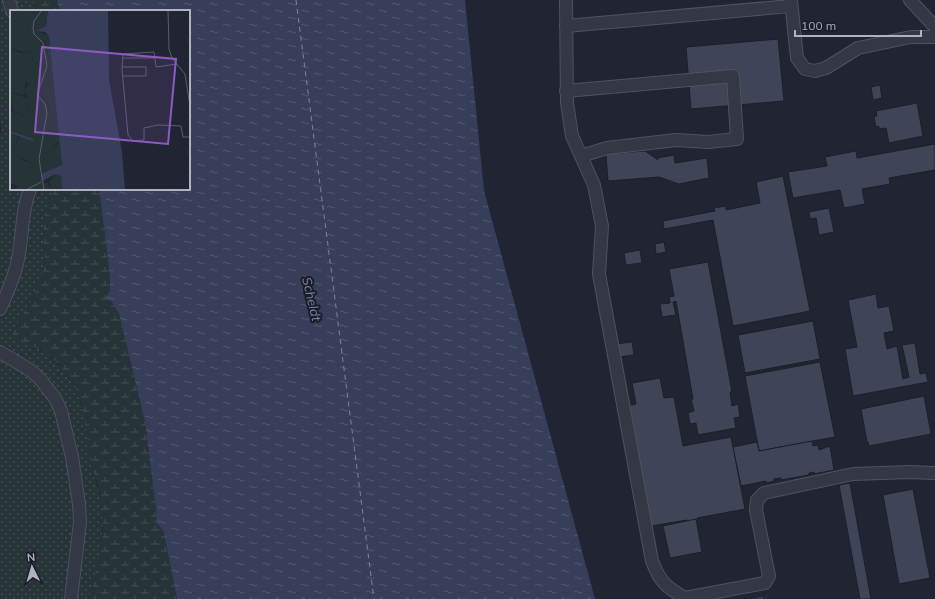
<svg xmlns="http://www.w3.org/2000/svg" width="935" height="599" font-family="Mulish,sans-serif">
<defs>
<pattern id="grass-dots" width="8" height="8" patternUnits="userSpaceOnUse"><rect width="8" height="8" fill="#263337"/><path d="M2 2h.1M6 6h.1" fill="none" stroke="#434e52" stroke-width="1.8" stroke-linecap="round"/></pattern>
<pattern id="wetland-marsh" width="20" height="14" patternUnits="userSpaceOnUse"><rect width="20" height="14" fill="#263337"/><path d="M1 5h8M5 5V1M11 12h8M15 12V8" fill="none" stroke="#434e52"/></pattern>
<pattern id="water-ripples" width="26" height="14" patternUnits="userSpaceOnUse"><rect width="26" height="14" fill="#363e59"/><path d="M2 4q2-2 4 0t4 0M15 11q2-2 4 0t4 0" fill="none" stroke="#51586f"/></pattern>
</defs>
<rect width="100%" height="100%" fill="#212533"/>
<path fill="url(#grass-dots)" d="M0,0H34L37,11H11V189H53L43,220L45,264L44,272L32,299L14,330L20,341C26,343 33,345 39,349C43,351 47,355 51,358C85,385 86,425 92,465C94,480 101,494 102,509C105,540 96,570 89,599H0V132L2,134L0,119Z"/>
<g fill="url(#wetland-marsh)">
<polygon points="34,0 57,0 60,11 37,11"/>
<path d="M53,189H99L110,276C110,293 110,299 119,314L145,422L157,518L154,522L159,525L164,533L177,599H89L96,569L103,532L102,508L98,485L92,468L82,405L73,383L59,364L40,349L20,341L15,337L14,330L18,322L32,299L43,272L45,264L43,220Z"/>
</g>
<polygon fill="url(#water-ripples)" points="57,0 465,0 484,191 595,599 177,599 164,533 159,525 154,522 157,518 145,422 119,314 112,302 106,298 110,290 110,276 99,189 189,189 189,11 60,11"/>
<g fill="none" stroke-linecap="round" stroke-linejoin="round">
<polyline stroke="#7984a7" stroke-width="1" stroke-dasharray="5 4" stroke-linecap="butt" points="296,0 374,599"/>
</g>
<g fill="#3f4556" stroke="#1c1f2a">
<polygon points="778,39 784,101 691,109 686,47"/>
<polygon points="880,85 882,98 873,100 871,87"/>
<polygon points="917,103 923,136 889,143 886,128 879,129 879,126 876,127 874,116 877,116 876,111"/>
<polygon points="935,144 935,170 889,178 890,184 862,189 865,204 844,208 840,190 793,198 788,172 827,166 825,157 856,151 857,158"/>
<polygon points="645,151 658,160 657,158 674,155 675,163 707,158 709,178 679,184 659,177 608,181 606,154"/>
<polygon points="783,176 810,311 733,326 713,220 664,229 663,221 715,211 714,208 726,206 726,210 760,203 756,182"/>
<polygon points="829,208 834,232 819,235 816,218 810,219 809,212"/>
<polygon points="664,242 666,252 656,254 655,244"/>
<polygon points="640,250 642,263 626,265 624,253"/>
<polygon points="708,262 732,392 730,392 732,406 738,404 740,417 734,418 736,428 698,435 696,423 690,424 688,413 694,411 691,399 693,399 676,301 673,302 676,315 662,317 660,304 670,303 669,297 674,296 669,269"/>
<polygon points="876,294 878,308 889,306 894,331 884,333 887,349 897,346 903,379 909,377 902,345 915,343 920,374 926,373 928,382 853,396 845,349 857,347 848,300"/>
<polygon points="813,321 820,359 745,373 738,335"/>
<polygon points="632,342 634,355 618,357 615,344"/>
<polygon points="820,362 835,437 759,451 745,376"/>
<polygon points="660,378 664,398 674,397 683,446 731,437 745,509 697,518 698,524 688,527 687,520 651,526 627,406 636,404 632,383"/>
<polygon points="924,396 931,434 869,446 868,442 867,442 861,409"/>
<polygon points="812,441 813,446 818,445 819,450 830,446 834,470 814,474 814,472 809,473 809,475 781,480 781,478 774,479 774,481 766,483 766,481 741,486 733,447 757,442 759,451"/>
<polygon points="850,483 871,599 860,599 839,485"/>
<polygon points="913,489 930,578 899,584 883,495"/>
<polygon points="696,519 702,552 670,558 663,526"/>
<polygon points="763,596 764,599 745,599"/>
</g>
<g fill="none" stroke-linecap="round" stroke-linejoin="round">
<defs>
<g id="minor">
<polyline points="9,0 12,11"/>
<path d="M566,0L567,103L572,136L594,185L602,226L599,274L652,561C660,582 666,587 685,598L765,583L769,576L756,510L757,500L764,493L853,474L910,472L935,473"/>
<polyline points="791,0 797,58 805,69 815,71 826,68 858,48 911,37 935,37"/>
<polyline points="910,0 935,27"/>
<polyline points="566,26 791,6"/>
<polyline points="566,91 733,76 737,139 708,142 676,140 607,148 581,156"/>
<path d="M0,309C7,293 15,276 18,259C23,235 21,212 30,189"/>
<polyline points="0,352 30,370 40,379 55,398 61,411 72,457 79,504 80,522 71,599"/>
</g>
</defs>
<use href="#minor" stroke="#4f525f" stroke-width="14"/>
<use href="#minor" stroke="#343844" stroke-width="12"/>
</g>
<g text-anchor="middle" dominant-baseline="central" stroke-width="4" stroke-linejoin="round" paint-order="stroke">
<g font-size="13" font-style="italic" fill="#7984a7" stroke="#1a1d28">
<text transform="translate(312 299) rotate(77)">Scheldt</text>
</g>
</g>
<g transform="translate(10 10)">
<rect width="180" height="180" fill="#212533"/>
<path d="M26,0H35L27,11L25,20L36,31L40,58L30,84L38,93L40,111L31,164L37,180H3L10,174L21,152L2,145L9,126L20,129L17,86L14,81L18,75L16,70L14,83L15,86L0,82V38L11,43L19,41L25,53L30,56L27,36L17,23L18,11Z" fill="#263337"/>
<path d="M0,82L19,89L15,106L3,101ZM50,132L52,157L31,164L34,146ZM11,150L23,153L26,162L7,176L0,173V166L6,167Z" fill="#263337"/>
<path d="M0,0H26L18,11L17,23L27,36L31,56L25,53L19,41L13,42L0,38ZM35,0H38L36,16L27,21L39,26L51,134L48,132L32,150L40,111L38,93L30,84L40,58L36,31L25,20L27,11ZM17,98L25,100L21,129L8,126L3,145L12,148L6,168L0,166V101L15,106ZM45,164L51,166L52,180H37L33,173H38L40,178L41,175L39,172Z" fill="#263337"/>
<path d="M26,162L31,164L37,180H3Z" fill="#263337"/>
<path d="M38,0H98L99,70L112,142L115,180H52L51,166L45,164L33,171L31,164L52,155L39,26L35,22L26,21L36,16Z" fill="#363e59"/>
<path fill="none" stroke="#363e59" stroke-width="2" d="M70,0L74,24L80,180M0,122L23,130"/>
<path fill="none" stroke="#595d6c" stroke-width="1" d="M32,0L24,11L23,18L24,24L33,33L37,56L27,85L35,94L37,103L29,149L34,180M158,0L159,39L162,48L175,64L180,96M113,48H145M167,54L146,57L144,42L113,44L112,59L118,125L123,131L134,130V118L148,115L171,116L173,127H180M112,57H136V66H113M16,180L31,172"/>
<path fill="#8d5bc0" fill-opacity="0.15" stroke="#8d5bc0" stroke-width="2" d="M32,37L166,49L158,134L25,122Z"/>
<rect width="180" height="180" fill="none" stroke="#aeb2c1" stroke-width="2"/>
</g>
<g transform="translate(32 567) rotate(355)" stroke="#1a1d28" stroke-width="3" paint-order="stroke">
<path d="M0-3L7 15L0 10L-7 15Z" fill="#aeb2c1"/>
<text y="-6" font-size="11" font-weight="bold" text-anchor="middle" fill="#aeb2c1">N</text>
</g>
<path d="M795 30v6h126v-6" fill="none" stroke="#aeb2c1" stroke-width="2"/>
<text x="801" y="30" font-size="12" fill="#aeb2c1" stroke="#1a1d28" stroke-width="3" paint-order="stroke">100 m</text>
</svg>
